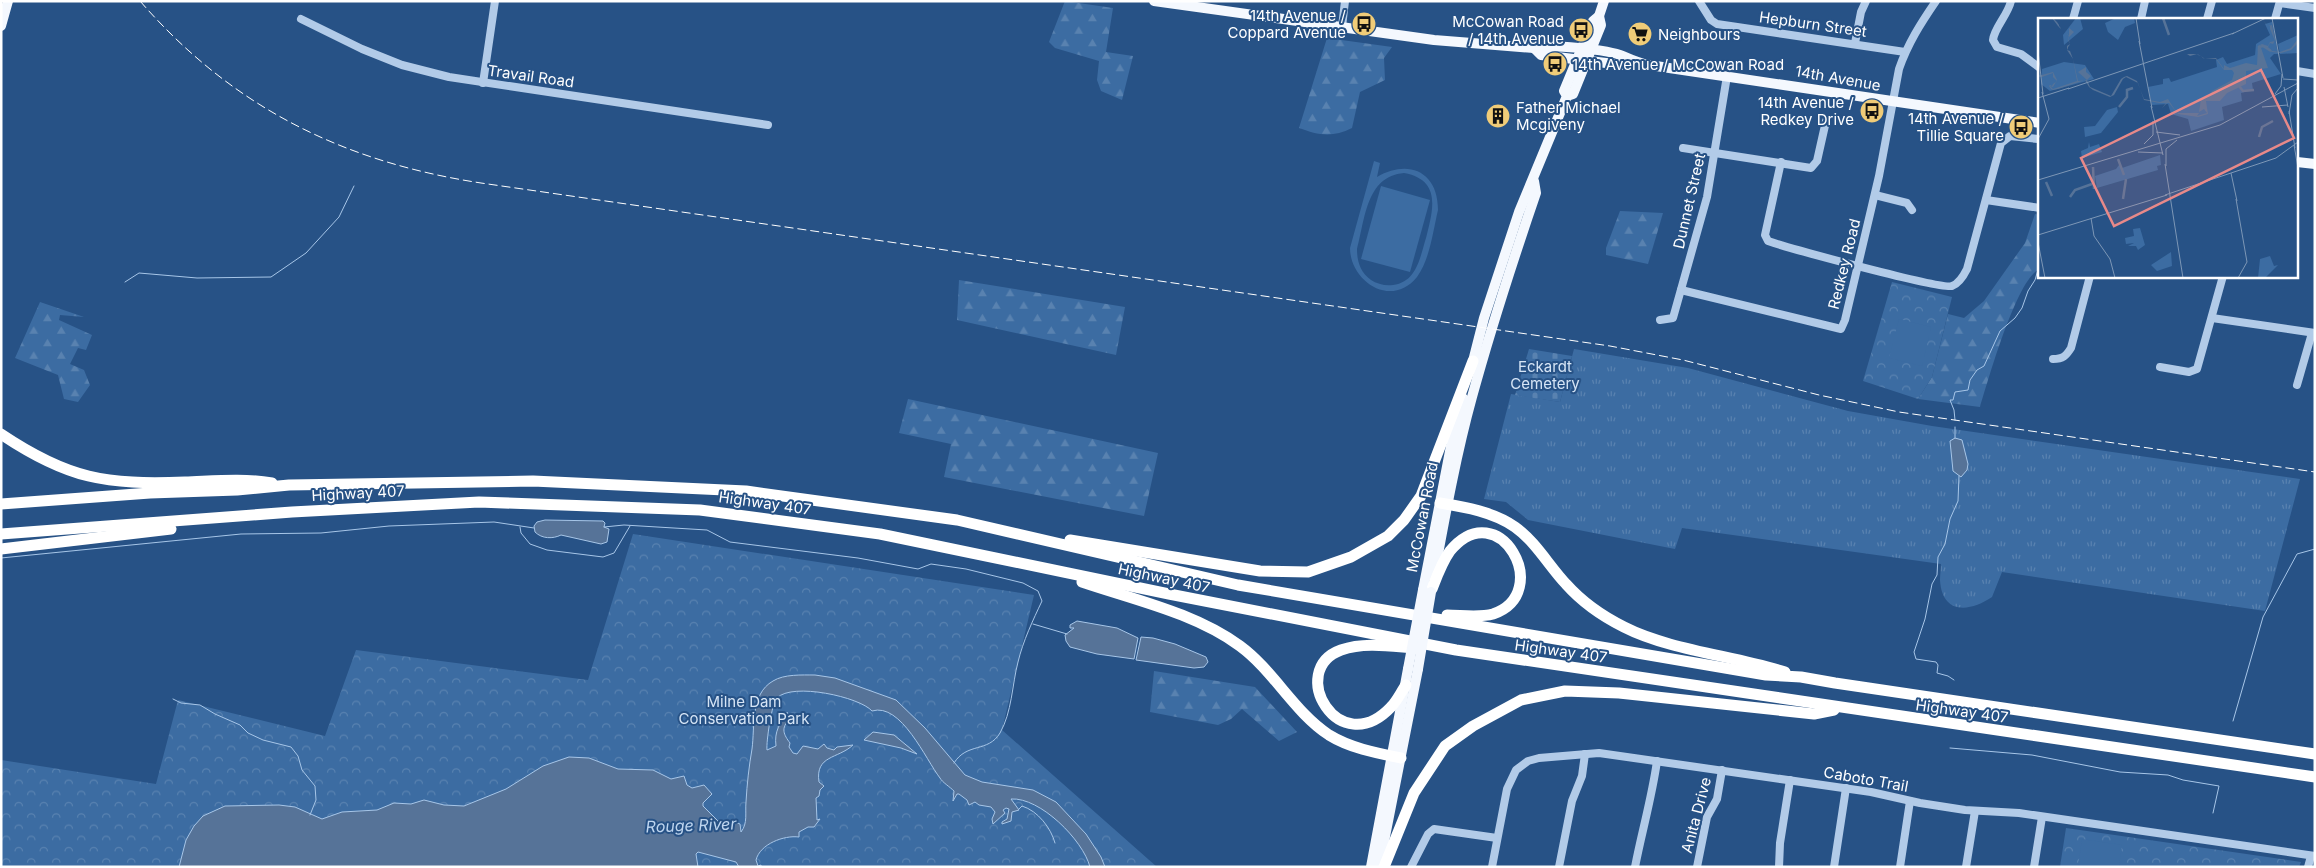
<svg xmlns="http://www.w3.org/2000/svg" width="2316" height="868" font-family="Inter,sans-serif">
<defs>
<pattern id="grass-tufts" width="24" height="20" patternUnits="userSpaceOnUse" patternTransform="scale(1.25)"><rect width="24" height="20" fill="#3c6ca2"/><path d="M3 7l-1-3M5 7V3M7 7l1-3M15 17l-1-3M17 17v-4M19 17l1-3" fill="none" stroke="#5982b0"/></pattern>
<pattern id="forest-firs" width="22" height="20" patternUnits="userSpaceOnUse" patternTransform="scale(1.25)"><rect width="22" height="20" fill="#3c6ca2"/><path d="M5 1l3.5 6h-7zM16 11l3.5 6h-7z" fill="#5982b0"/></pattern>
<pattern id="cemetery-stones" width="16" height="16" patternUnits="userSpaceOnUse" patternTransform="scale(1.25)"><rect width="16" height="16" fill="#3c6ca2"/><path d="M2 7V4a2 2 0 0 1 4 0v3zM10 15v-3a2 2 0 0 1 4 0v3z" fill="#5982b0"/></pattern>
<pattern id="park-crowns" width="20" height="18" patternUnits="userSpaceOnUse" patternTransform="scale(1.25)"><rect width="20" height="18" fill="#3c6ca2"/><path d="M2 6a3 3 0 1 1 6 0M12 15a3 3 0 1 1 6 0" fill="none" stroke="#5982b0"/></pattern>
</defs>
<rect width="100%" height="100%" fill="#275286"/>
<path fill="url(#grass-tufts)" d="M1574,349L1688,368L1848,411L1932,426L2300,479L2265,611L2002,572L1992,597C1970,612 1942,615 1940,580C1940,575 1941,569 1941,564L1682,528L1675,549L1528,520L1506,502L1484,499L1511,394L1560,402Z"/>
<g fill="url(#forest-firs)">
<polygon points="1065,1 1113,8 1106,52 1133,56 1122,100 1101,91 1097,80 1099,61 1055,48 1049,42"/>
<path d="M1327,38L1392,47L1384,58L1385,80L1360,92L1352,128C1332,138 1318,135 1299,128Z"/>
<polygon points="1620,211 1663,213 1648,264 1606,255 1606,248"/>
<path d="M2035,214L2040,215V269C2017,277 1988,381 1980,407L1918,399L1932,377L1948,314L1964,318L1984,301L2025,243Z"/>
<polygon points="959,280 1125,307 1116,355 957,320"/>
<polygon points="40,302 84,317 60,315 59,320 92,335 86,350 78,348 70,364 84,370 90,385 78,402 64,399 58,375 15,358"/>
<polygon points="908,399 1158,453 1144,516 944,477 951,444 899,433"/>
<polygon points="1154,671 1255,687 1297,732 1279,741 1242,709 1231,719 1218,725 1150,712"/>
</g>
<polygon fill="url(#cemetery-stones)" points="1529,349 1572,356 1560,402 1515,395"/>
<g fill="url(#park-crowns)">
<polygon points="1892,282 1952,297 1932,377 1918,399 1863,381"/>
<polygon points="633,534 1034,595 1002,730 1157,867 1,867 1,760 156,784 178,700 325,736 356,650 588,680"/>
<polygon points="2066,828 2301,862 2299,867 2060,867"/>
</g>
<g fill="#3c6ca2" fill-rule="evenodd">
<path d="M1374,161L1380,163L1377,177C1408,159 1438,171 1438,210C1433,231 1430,259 1417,277C1391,309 1350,281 1350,248ZM1404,173C1442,180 1433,210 1426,238C1420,257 1417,282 1393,285C1385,286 1377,284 1371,280C1360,272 1357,261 1357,249C1365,220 1366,176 1404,173Z"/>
<polygon points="1381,186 1430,200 1410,272 1361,259"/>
<polygon points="1899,319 1931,327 1922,366 1889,358"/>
<polygon points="2082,839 2122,845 2119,867 2078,867"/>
</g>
<g fill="#567398" stroke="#a7c6e8">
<polygon points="1955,438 1962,440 1968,464 1967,470 1961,477 1953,471 1950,441"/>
<path d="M545,520L603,521L605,523L604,527L609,529L607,542L601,544L561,535C553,539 542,539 535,532L534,526L537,522Z"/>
<polygon points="1077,621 1117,628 1138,638 1134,659 1097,654 1070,647 1066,641 1065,635 1074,628 1070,628 1070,625"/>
<polygon points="1141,637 1153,638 1175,644 1206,657 1208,662 1204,667 1194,668 1136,660"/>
<path d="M815,675L835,678L896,700L925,728L965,775L982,782L1033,790L1056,802L1086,834L1101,857L1105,867H1090C1083,840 1040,797 1011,799L1019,810L1012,812L1011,821L1002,824V822L1007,819L1009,809L1006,808L1003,810L1005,813L993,824L992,819L995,812L991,807L979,805L975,802L969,805L967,800L959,794H957L953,801L954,791C950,787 942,782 940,778C926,760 901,702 872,711C860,697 792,682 777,698C772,702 766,742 767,750L776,746C774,731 780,724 787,712L790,719C780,728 784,735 790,743L789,747L793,753L797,754L803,746L818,749L824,744L827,748L834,750L837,747L853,745C838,759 815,755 819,782L824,786L820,790L819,796L816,798L817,820L820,819L814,827H808L799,832V837C784,835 760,844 756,860L758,866L761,865V867H739L736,862L698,852L696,854L698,867H179L186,840L194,826L203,816L225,806L279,805L295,807L322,819L342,812L377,810L394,803L411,804L424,800L444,805L464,806L506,789L543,766L569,757L589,758L618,769L653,770L671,779L684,776L687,785L692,788L704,785L712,794L703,803V806L725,828L735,822L740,824L741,832C748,823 745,813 746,802C747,784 749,766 752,749C755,727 750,694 773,681C784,674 802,675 815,675Z"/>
<polygon points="873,732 894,735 917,754 901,748 864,740"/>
</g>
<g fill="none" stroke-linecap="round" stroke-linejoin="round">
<g stroke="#a7c6e8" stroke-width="1">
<polyline points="125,282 139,273 197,278 271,277 306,253 339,217 354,186"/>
<polyline points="1955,420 1954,410 1950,400 1953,400 1955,392 1968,390 1970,380 1977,370 1984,366 2000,331 2015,318 2022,308 2028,291 2035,280 2040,263"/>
<polyline points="1955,427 1955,438"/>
<polyline points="520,527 521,533 530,544 547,550 603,557 614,553 630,526"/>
<path d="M604,527L624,525L707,530L730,542L858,558L918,569L931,564L966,569L1023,583L1038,591L1042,601C1033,620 1023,641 1018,662C1012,685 1012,712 1000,733C988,753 967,742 954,763"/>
<polyline points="1,558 241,534 321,533 389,526 494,522 534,528"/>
<polyline points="1033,624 1067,634"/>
<polyline points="1954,680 1948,676 1937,673 1938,665 1936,662 1916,659 1914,652 1925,619 1932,584 1937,575 1938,557 1945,544 1950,519 1958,501 1959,476"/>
<polyline points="173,699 181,703 200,705 215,714 240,725 248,733 263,740 291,747 298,756 302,770 315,786 316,800 310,815"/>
<polyline points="2233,721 2263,617 2297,554 2315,549"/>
<polyline points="1950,748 2032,755 2120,772 2168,775 2183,780 2219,786 2213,813"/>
<path d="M1019,809L1022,806C1038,811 1051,828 1055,843"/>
</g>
<g stroke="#b2cbe8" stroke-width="8">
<polyline points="1699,1 1711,20 1717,24 1905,52"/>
<path d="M2011,1C2008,15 1994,28 1993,40L1997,47L2021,54L2040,68"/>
<polyline points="2280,3 2315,8"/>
<polyline points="301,19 362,49 402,65 449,77 768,125"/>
<polyline points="2073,19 2078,1"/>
<polyline points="2141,19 2145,1"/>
<polyline points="2207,19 2212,1"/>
<polyline points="2275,19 2280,1"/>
<polyline points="1342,27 1345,1"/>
<polyline points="1855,43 1861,12 1866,1"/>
<polyline points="2297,71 2315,74"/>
<polyline points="483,83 495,1"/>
<polyline points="1683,148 1811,168 1817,161 1826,121"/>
<path d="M1781,162L1765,235L1768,241C1788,248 1942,290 1952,286C1958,284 1964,275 1967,269L2001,143L2010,136L2038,139"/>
<polyline points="1875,195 1907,203 1912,210"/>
<polyline points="1986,200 2040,208"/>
<path d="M1681,290L1841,329L1845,320L1879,176L1899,69C1908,43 1921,23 1936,1"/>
<polyline points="2212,318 2315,333"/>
<polyline points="1660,320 1673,318 1707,197 1727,76"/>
<path d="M2053,359C2063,359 2066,356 2071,348L2090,276"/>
<polyline points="2160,367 2189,372 2197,369 2223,276"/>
<polyline points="2297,385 2312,333"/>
<polyline points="1411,867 1428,834 1434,829 1497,838"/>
<polyline points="1492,867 1507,789 1516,770 1528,761 1539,758 1599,753 1871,792 1920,803 1965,810 2019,813 2315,856"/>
<polyline points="1559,867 1572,801 1582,776 1585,754"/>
<path d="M1635,867C1642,831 1652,797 1657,761"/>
<polyline points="1697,867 1707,817 1717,799 1722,770"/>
<polyline points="1779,867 1780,843 1790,780"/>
<polyline points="1834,867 1846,788"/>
<polyline points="1900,867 1910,801"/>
<polyline points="1966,867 1975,811"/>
<polyline points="2034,867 2042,817"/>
<polyline points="2308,867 2311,856"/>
</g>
<g stroke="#f4f8fe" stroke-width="10">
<path d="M1154,1L1434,40L1534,48C1548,43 1609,50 1623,56C1632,60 1639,63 1649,65L2040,123"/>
<polyline points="1,26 8,1"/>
<polyline points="1534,48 1541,55 1622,65 1632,62"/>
<polyline points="1567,96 1573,94 1601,25 1599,16"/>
<polyline points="2297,162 2315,164"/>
<polyline points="1471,369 1484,318 1519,212 1567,96 1564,91 1593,21 1599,16 1604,1"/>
<path d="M1434,576C1445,516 1456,455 1472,397C1491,328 1513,260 1536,193L1534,181"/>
<polyline points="1423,590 1451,446 1463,398"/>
<polyline points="1371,867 1408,669"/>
<polyline points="1379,867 1418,669"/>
</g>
<g stroke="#fff" stroke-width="11">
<path d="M1,434C68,479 106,485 185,482C214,481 243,478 272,483"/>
<path d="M1440,503C1465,507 1494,512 1515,527C1536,542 1549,566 1566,584C1582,602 1602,616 1624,627C1669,650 1735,656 1785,672"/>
<polyline points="1,504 150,493 237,490 289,485 533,481 746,491 957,520 1238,585 1766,675 1801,677 1835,683 2315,754"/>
<polyline points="1,534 292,512 479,502 700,510 880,534 1169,594 1456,650 2315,777"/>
<polyline points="1070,540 1260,571 1308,572 1351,557 1388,536 1404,520 1421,496 1473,361"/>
<polyline points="1,549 171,529"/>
<path d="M1082,582C1135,600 1195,613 1240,646C1274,671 1294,712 1329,735C1350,748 1376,753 1401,758"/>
<path d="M1432,589C1437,576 1442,562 1450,551C1499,492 1555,593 1493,614C1479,618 1461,615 1447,615"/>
<path d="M1406,685C1401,692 1397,701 1391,707C1339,762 1286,670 1341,650C1364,642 1389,646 1413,648"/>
<polyline points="1384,867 1414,793 1445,746 1473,726 1521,700 1565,691 1619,693 1814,714 1834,710"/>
</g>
<path stroke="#fff" stroke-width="1" stroke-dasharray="9 4" stroke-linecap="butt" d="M140,1C233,108 344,162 481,183L1610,346L1683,360L1819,395L1899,412L2315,472"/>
<g stroke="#f4f8fe" stroke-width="10">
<polyline points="1408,669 1423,590"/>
<polyline points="1418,669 1431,592"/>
</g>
</g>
<defs>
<symbol id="bus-disc" viewBox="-11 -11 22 22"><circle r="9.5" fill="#f0cc78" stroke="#275286"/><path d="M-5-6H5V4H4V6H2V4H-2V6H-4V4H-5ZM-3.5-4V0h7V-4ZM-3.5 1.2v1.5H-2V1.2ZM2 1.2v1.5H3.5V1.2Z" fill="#111"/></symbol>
<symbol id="supermarket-disc" viewBox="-11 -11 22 22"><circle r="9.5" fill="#f0cc78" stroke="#275286"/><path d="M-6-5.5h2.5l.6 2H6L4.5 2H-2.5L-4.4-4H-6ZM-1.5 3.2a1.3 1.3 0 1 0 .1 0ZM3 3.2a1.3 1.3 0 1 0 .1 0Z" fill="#111"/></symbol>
<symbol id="building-disc" viewBox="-11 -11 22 22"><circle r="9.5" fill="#f0cc78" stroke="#275286"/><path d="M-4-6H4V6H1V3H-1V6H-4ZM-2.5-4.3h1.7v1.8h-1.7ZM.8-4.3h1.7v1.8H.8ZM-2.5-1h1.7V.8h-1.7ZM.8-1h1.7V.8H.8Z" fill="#111"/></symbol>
</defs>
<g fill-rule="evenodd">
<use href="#bus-disc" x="1350" y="10" width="28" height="28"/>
<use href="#bus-disc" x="1567" y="16" width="28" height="28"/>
<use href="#supermarket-disc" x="1626" y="20" width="28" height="28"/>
<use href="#bus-disc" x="1541" y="50" width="28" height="28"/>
<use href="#bus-disc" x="1858" y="97" width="28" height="28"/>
<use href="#building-disc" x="1484" y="102" width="28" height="28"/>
<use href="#bus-disc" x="2007" y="113" width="28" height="28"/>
</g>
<g text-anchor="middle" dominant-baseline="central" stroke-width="4" stroke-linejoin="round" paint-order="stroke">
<g font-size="15" fill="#fff" stroke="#275286" text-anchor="end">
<text x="1346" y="15">14th Avenue /<tspan x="1346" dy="17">Coppard Avenue</tspan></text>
<text x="1564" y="21">McCowan Road<tspan x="1564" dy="17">/ 14th Avenue</tspan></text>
<text x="1658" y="34" text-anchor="start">Neighbours</text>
<text x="1572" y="64" text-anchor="start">14th Avenue / McCowan Road</text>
<text x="1854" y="102">14th Avenue /<tspan x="1854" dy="17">Redkey Drive</tspan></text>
<text x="1516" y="107" text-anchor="start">Father Michael<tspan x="1516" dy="17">Mcgiveny</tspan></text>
<text x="2004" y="118">14th Avenue /<tspan x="2004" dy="17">Tillie Square</tspan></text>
</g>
<g font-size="15" fill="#fff" stroke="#275286">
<text transform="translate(1813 24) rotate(8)">Hepburn Street</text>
<text transform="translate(531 76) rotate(8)">Travail Road</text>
<text transform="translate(1838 78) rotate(10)">14th Avenue</text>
<text transform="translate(1689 201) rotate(-77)">Dunnet Street</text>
<text transform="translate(1844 264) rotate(-76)">Redkey Road</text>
<text transform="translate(358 493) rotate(-3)">Highway 407</text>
<text transform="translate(765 503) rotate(8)">Highway 407</text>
<text transform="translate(1422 517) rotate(-79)">McCowan Road</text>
<text transform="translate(1164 578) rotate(12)">Highway 407</text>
<text transform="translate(1561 651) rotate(8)">Highway 407</text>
<text transform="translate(1962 711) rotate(8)">Highway 407</text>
<text transform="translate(1866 779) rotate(10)">Caboto Trail</text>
<text transform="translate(1696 815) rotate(-75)">Anita Drive</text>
</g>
<g font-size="15" fill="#d6e5f6" stroke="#275286">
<text x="1545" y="366">Eckardt<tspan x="1545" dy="17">Cemetery</tspan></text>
<text x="744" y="701">Milne Dam<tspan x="744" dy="17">Conservation Park</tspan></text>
</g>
<g font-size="16" font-style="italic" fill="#bed5ef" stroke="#275286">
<text transform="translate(691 825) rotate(-2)">Rouge River</text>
</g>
</g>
<g transform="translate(2038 18)">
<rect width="260" height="260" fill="#275286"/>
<path d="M122,137L123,147L119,148L120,152L59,170L57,158L78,151L81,147L84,150Z" fill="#3c6ca2"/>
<path d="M38,0H42L45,11L26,27L25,17ZM78,0H96L97,5L87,9L80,22L70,14L67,5ZM234,4L240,36H236L232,40L243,56L214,65L215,72L203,75L204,83L184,89L186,102L153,113L150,101L133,96L130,86L114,87L110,69L125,66V61L131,60L133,64L179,49L178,42L185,39L189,46L217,37L218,26L232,17L227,6ZM260,17V35L242,36L240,26ZM26,44L47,47L56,61L12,73L3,66L4,51ZM79,89L80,94L63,115L47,119L46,109L57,108L69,92ZM51,124L52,129L61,126L64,134L44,140L43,133L50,130ZM102,210L107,227L100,232L98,228H90L96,225L88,226L87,220L96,218L95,211ZM133,234L134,248L119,253L113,247ZM232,238L236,248L240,247L227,260H220L222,241Z" fill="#3c6ca2"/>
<path d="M14,0L16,1L19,4L21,7V8L22,9L23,11H25L27,13L31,18V10L36,14L30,20L32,26L31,28L30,29V30L29,32L32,33L35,41L40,63L49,62L40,54L48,49V54L53,58L49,62L52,69L73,78L83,61L86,59L89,58L99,63L106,81L122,84L130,81L139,95H161L159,98L169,95L166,91L161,94L163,81L169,80L174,73L194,62L196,55L194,52H186L178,41H167L165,40L163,38L160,37L159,36L152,38L149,36H159L163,38L167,41L178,40L186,51V47L192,50L208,45L219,47L220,28L224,26L230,28L232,24L237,23L232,11V8H230L228,6L223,0L230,8L234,7L237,22L235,26L232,25L230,29L234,33L242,34L253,30L260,21V25L253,32L243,35L234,34L222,27L230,50L208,53V66L189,75L182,83H168L170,96L160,99L140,96L131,85H129L124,90L128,85H121L106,82L100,65L88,59L85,61L76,77L72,79L55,72L51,69L47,62L20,71L15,72L13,71L11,68L12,67L14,68L15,66L19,63L15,59V55L4,59L0,58L15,54L19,62L15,69L12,68L15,71L39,63L35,41L29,32V28L32,26L30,22L31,19L28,14L25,11H23L20,8Z" fill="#567398"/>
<path fill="none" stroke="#567398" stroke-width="2.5" d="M125,0L131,17M221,33V29L225,28L233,33M201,68L205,73L216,72M81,89L89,79V72L95,70M221,119L224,109L235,103M80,141L86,157M55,149L56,171M8,164L14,178M32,179L37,172L54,166M85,181L88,161"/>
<path fill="none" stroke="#7d97b6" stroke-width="1" d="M98,0L102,26M234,0L245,60M194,16L228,0M101,23L114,90M0,33L5,76M245,61L260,62M246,69L250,89M30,71L196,15M237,76L243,68L244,56M0,80L31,70M113,88L125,137M224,89L250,87M251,93L257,130M251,96L254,77L260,70M118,114L142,117M0,121L11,101L4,74M106,126L115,117V103M256,127L260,150M100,134L125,135M127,146L145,260M128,148V131L139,122M193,155L199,183M0,162L182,107L260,65M127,177L238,140L260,124M198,181L209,244L200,260M53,200L56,218L72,241L77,260M0,217L129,177M0,224L7,260"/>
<path fill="#e88989" fill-opacity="0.15" stroke="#e88989" stroke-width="2.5" d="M223,52L256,120L76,208L43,140Z"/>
<rect width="260" height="260" fill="none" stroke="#fff" stroke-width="2.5"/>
</g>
<rect width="2316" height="868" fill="none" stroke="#ffffff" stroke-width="5"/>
</svg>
